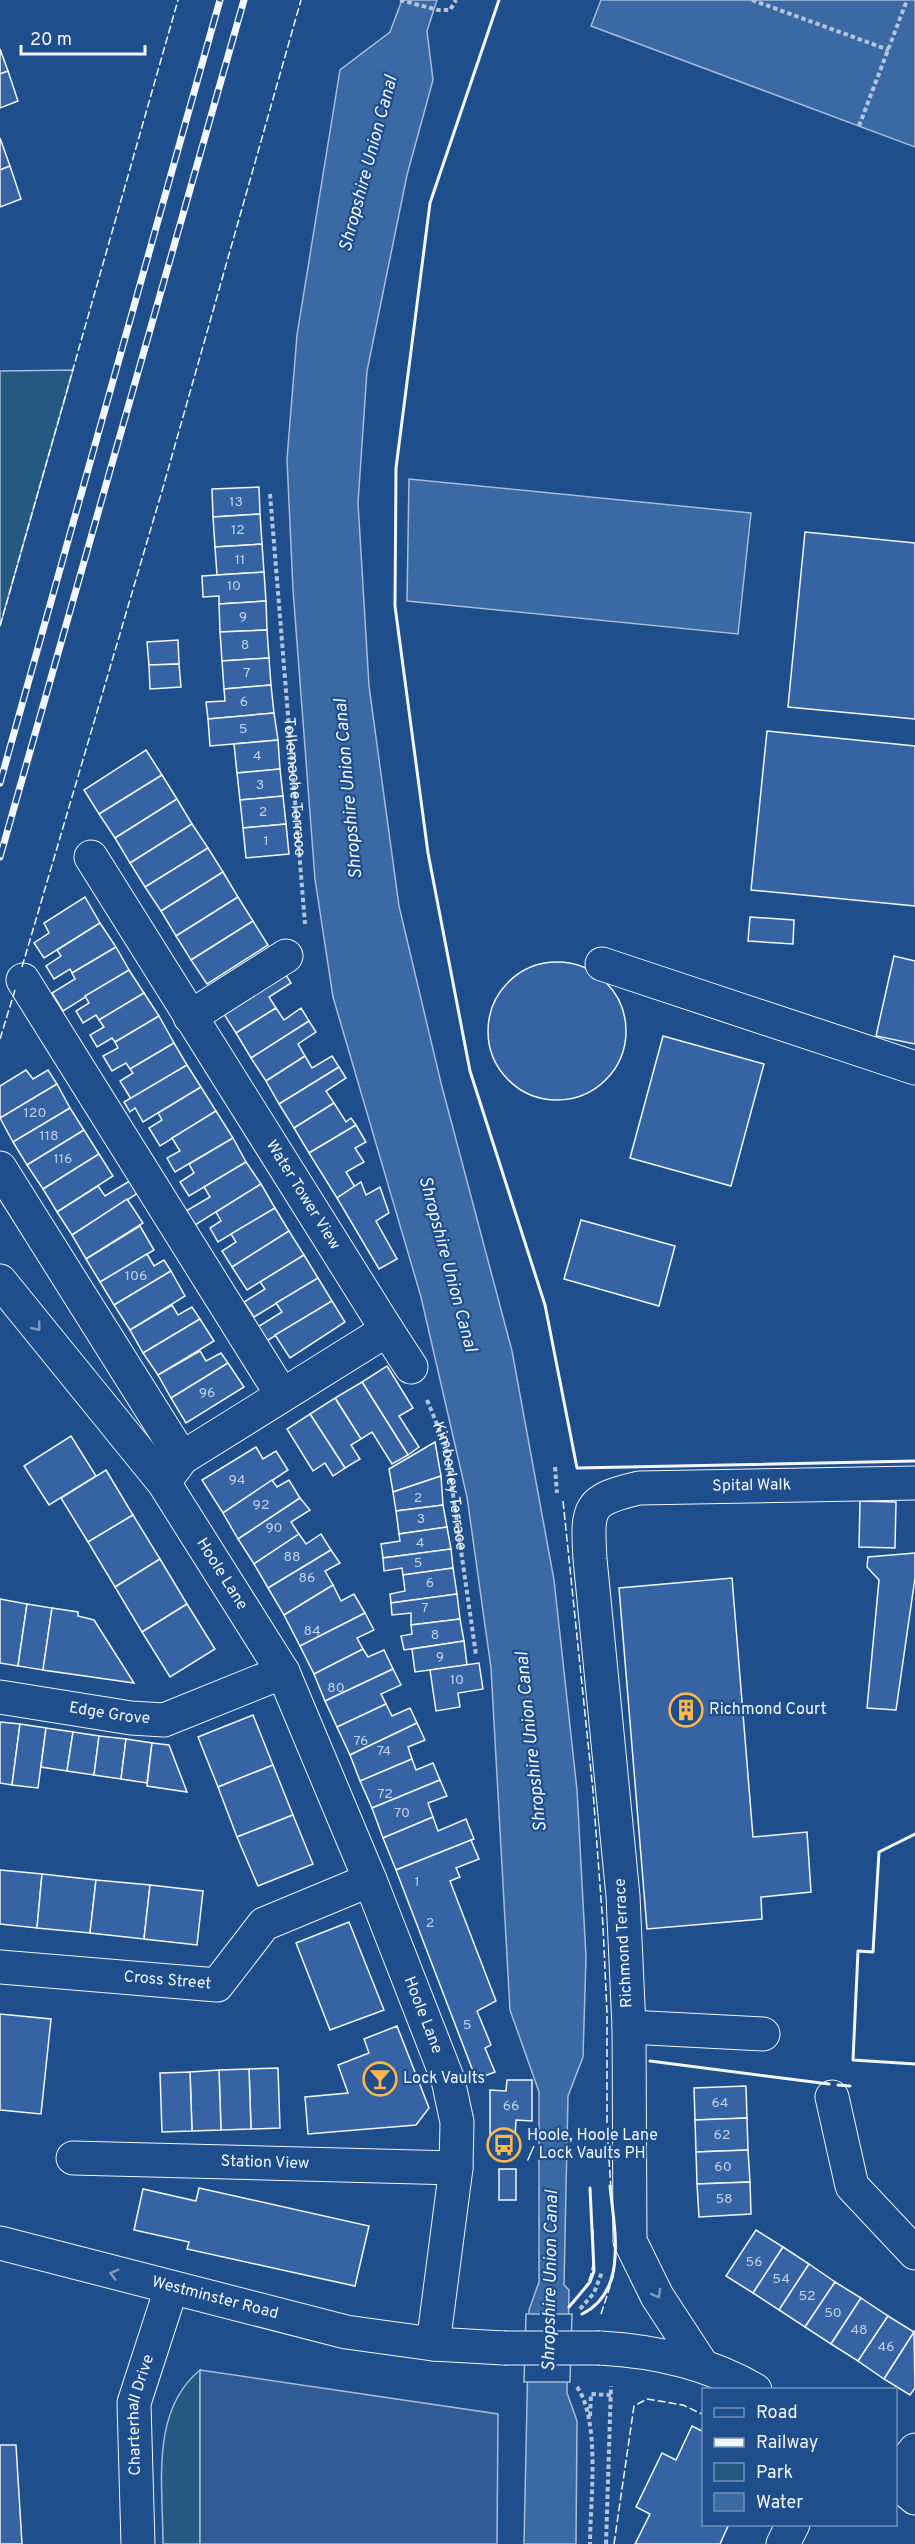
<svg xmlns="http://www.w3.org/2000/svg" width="915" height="2544" font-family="Overpass,sans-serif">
<rect width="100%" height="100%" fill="#1f4e8c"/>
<g fill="#245a82" stroke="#a8bbd7" stroke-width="1.5">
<polygon points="73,370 0,626 0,371"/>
<path d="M200,2370V2544H163C163,2485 150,2411 200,2370Z"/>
</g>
<polygon fill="#305b95" stroke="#a8bbd7" stroke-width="1.5" points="200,2370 498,2414 497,2544 200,2544"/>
<g fill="#3b69a3" stroke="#a8bbd7" stroke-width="1.5">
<polygon points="402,0 437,0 427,31 433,80 407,175 367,371 358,503 369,686 399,906 441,1083 512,1351 554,1580 577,1790 586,1957 583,2057 568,2096 564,2285 569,2290 567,2393 577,2421 576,2544 524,2544 529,2310 539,2282 539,2092 510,2010 491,1668 467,1497 421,1297 333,997 315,879 293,590 287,459 297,335 340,70 390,32"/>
<polygon points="601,0 915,0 915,147 591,26"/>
<polygon points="409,479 751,513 738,634 407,601"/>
</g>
<polygon fill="#1f4e8c" stroke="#a8bbd7" stroke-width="1.5" points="526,2314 572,2314 570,2382 524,2382"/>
<g fill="#3563a3" stroke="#f2f6ff" stroke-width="1.5">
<polygon points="0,49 8,71 0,74"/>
<polygon points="8,71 18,101 0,108 0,74"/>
<polygon points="0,138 10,166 0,170"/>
<polygon points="10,166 21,199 0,207 0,170"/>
<polygon points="259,487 260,514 213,517 212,489"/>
<polygon points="260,514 262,544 215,547 213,517"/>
<polygon points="805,532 915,543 915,719 788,707"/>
<polygon points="262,544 264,572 217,575 215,547"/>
<polygon points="264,572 266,601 219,604 219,596 203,597 202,576"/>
<polygon points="266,601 267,630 220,632 219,604"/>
<polygon points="267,630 269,658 222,661 220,632"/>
<polygon points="178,640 179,664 149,665 147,642"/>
<polygon points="269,658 271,685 224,689 222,661"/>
<polygon points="179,664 181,687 150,689 149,665"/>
<polygon points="271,685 274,713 208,719 206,702 225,701 224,689"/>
<polygon points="274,713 278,740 210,746 208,719"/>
<polygon points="767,731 915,746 915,906 751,890"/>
<polygon points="278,740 280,769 237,773 234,744"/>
<polygon points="146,750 162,775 99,814 84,790"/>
<polygon points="280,769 283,796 240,800 237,773"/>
<polygon points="162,775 177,799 115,838 99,814"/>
<polygon points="283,796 286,824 243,828 240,800"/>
<polygon points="177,799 192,824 130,863 115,838"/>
<polygon points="192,824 208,848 145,887 130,863"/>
<polygon points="286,824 289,854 246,858 243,828"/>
<polygon points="208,848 223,872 161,911 145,887"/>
<polygon points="223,872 238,897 176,936 161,911"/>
<polygon points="85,897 100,923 44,958 34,943 49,933 44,923"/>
<polygon points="238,897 253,921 191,960 176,936"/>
<polygon points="750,917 794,920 793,944 748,941"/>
<polygon points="253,921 268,945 207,984 191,960"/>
<polygon points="100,923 116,947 72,973 70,969 54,979 46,966 61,956 57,950"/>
<polygon points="116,947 129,970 63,1011 52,993 75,979 72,973"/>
<polygon points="894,956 915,961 915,1044 876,1036"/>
<circle cx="557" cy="1031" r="69"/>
<polygon points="129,970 144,993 99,1020 96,1015 83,1023 76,1011 89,1003 85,996"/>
<polygon points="284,972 291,983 269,997 276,1008 236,1033 222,1011"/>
<polygon points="144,993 159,1016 115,1042 112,1038 97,1047 90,1035 104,1027 99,1020"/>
<polygon points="276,1008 284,1020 301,1008 309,1021 251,1058 236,1033"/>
<polygon points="159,1016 174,1043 130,1069 126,1063 112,1071 103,1056 118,1048 115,1042"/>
<polygon points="309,1021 316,1032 298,1044 305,1056 266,1081 251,1058"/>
<polygon points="663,1036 764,1064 731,1186 630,1158"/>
<polygon points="174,1043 187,1065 131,1099 120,1081 133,1073 130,1069"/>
<polygon points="305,1056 312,1068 332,1056 339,1067 279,1104 266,1081"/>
<polygon points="187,1065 201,1087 143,1122 135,1108 130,1112 124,1102"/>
<polygon points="339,1067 346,1078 326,1091 334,1103 294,1128 279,1104"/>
<polygon points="26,1070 33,1079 48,1070 57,1084 0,1118 0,1086"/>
<polygon points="57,1084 70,1108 13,1142 0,1118"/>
<polygon points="201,1087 216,1111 160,1146 149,1128 162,1120 158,1113"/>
<polygon points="334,1103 346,1122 351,1118 356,1125 309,1153 294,1128"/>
<polygon points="70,1108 84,1130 27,1165 13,1142"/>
<polygon points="216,1111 233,1138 175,1172 167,1158 180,1151 172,1138"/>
<polygon points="356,1125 366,1142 355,1148 364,1162 346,1172 355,1187 337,1198 309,1153"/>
<polygon points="84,1130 99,1154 43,1189 27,1165"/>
<polygon points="233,1138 246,1162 189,1196 180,1182 194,1173 189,1164"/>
<polygon points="99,1154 113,1176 57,1212 43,1189"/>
<polygon points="246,1162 261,1184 195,1225 186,1211 210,1197 204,1187"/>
<polygon points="133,1179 146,1188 72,1235 57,1212 98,1186 105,1196"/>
<polygon points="361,1182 366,1195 380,1187 389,1213 376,1221 397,1259 379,1269 337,1198"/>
<polygon points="261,1184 275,1208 218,1242 210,1228 221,1221 216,1212"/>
<polygon points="127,1199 143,1223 86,1259 72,1235"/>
<polygon points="275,1208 289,1231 232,1267 222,1251 236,1242 231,1234"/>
<polygon points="581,1220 675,1246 659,1306 564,1279"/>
<polygon points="140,1226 154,1250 100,1282 86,1259"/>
<polygon points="289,1231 304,1255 247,1290 232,1267"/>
<polygon points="147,1254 154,1266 164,1260 171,1271 114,1305 100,1282"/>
<polygon points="304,1255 318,1278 254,1317 244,1302 265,1289 260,1282"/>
<polygon points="171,1271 185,1296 130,1330 114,1305"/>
<polygon points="318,1278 332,1301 265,1342 256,1328 282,1312 276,1303"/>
<polygon points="332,1301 345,1322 290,1358 275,1335"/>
<polygon points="172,1305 178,1315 192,1307 200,1319 143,1353 130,1330"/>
<polygon points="200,1319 214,1341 158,1375 143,1353"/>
<polygon points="200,1351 206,1361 221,1353 228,1363 171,1398 158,1375"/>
<polygon points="228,1363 244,1387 186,1423 171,1398"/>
<polygon points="387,1366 413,1408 399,1416 419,1447 408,1455 362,1382"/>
<polygon points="362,1382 408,1455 392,1464 372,1432 361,1439 335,1398"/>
<polygon points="335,1398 361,1439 351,1445 360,1459 345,1468 310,1414"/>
<polygon points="310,1414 345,1468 333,1476 325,1463 313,1471 287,1429"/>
<polygon points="71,1436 96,1476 49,1505 24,1466"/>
<polygon points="435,1442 441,1476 393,1492 389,1469"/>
<polygon points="256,1447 263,1459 276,1451 288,1470 223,1513 202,1480"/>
<polygon points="106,1470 133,1515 88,1542 61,1498"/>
<polygon points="441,1476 443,1505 396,1511 393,1492"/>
<polygon points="272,1480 277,1487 289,1480 300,1498 238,1539 223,1513"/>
<polygon points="300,1498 310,1510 291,1522 299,1534 254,1564 238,1539"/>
<polygon points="860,1501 896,1502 895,1548 859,1547"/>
<polygon points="443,1505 447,1527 399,1534 396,1511"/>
<polygon points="133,1515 160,1559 115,1587 88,1542"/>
<polygon points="447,1527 451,1549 383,1558 381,1544 400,1541 399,1534"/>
<polygon points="299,1534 306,1544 321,1534 331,1550 268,1588 254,1564"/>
<polygon points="451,1549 453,1568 403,1575 402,1568 384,1571 383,1558"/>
<polygon points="331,1550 340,1563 325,1571 333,1585 284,1615 268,1588"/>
<polygon points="915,1553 915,1578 896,1710 867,1708 879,1580 867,1567 868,1557"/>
<polygon points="160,1559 187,1604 142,1632 115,1587"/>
<polygon points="453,1568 457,1594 391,1603 390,1594 405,1591 403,1575"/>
<polygon points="732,1578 753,1837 807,1832 811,1892 761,1897 762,1919 647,1929 619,1588"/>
<polygon points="333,1585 341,1601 354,1594 365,1613 300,1646 284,1615"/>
<polygon points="457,1594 460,1619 411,1625 411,1613 392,1615 391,1603"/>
<polygon points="0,1599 27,1604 18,1666 0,1663"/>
<polygon points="27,1604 52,1608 43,1670 18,1666"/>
<polygon points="187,1604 215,1649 170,1677 142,1632"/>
<polygon points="52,1608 78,1612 78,1616 94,1620 134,1683 43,1670"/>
<polygon points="365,1613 374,1630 357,1638 363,1649 314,1674 300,1646"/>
<polygon points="460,1619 464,1641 404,1650 401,1636 412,1634 411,1625"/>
<polygon points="464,1641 467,1665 415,1672 412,1649"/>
<polygon points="363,1649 368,1657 384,1650 393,1669 325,1701 314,1674"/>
<polygon points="479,1663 483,1689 458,1693 460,1707 436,1711 430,1670"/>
<polygon points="393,1669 401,1685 381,1694 386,1704 337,1727 325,1701"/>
<polygon points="386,1704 392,1716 410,1708 417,1723 350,1755 337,1727"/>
<polygon points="253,1715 273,1765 218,1787 198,1737"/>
<polygon points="0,1722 20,1724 12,1785 0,1783"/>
<polygon points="417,1723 425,1740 408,1747 412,1759 360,1781 350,1755"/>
<polygon points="20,1724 46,1728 38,1788 12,1785"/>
<polygon points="46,1728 73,1732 67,1771 41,1767"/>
<polygon points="73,1732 99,1736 94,1775 67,1771"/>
<polygon points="99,1736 126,1739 121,1779 94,1775"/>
<polygon points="126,1739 152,1743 147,1783 121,1779"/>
<polygon points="152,1743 169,1745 187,1792 147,1786"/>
<polygon points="412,1759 416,1770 433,1763 440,1780 372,1808 360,1781"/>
<polygon points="273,1765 293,1815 237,1837 218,1787"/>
<polygon points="440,1780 447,1796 428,1803 433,1817 383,1838 372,1808"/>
<polygon points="293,1815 313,1864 258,1886 237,1837"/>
<polygon points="433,1817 438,1831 466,1819 474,1839 396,1870 383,1838"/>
<polygon points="471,1840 479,1859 456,1868 460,1877 450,1881 496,2001 477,2011 491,2045 485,2048 495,2072 476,2079 396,1870"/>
<polygon points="0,1870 42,1874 37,1928 0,1924"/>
<polygon points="42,1874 96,1880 90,1933 37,1928"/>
<polygon points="96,1880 150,1885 144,1939 90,1933"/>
<polygon points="150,1885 203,1891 197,1945 144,1939"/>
<polygon points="349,1922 384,2010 330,2030 296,1943"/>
<polygon points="0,2014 51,2019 41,2114 0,2110"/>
<polygon points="397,2026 429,2108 416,2125 308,2134 305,2097 348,2093 338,2065 369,2053 364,2039"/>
<polygon points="278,2068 280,2128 251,2129 249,2069"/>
<polygon points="249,2069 251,2129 221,2130 219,2070"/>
<polygon points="219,2070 221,2130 192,2131 190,2072"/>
<polygon points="190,2072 192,2131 162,2132 160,2073"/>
<polygon points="507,2080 532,2080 532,2121 516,2120 515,2137 490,2137 490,2090 506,2091"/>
<polygon points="746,2086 747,2118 695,2120 694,2088"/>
<polygon points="747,2118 748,2150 696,2152 695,2120"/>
<polygon points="748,2150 750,2182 697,2184 696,2152"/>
<rect x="499" y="2169" width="17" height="31"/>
<polygon points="750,2182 751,2214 699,2217 697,2184"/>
<polygon points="199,2188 369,2226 355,2286 187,2249 189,2242 134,2230 143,2189 196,2201"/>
<polygon points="756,2230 783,2247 753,2293 726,2276"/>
<polygon points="783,2247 809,2264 779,2310 753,2293"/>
<polygon points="809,2264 835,2282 805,2327 779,2310"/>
<polygon points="835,2282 861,2298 831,2344 805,2327"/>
<polygon points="861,2298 888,2316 858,2361 831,2344"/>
<polygon points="888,2316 914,2332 884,2379 858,2361"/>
<polygon points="914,2332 915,2388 910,2395 884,2379"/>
<polygon points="692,2426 704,2432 704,2524 729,2524 720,2544 635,2544 650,2514 636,2507 662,2453 676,2460"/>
<polygon points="0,2445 16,2445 22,2544 0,2544"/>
</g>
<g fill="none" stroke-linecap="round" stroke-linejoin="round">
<defs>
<g id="minor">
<path id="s3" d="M91,857L387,1330L182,1458"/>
<polyline points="602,964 915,1068"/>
<polyline points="23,980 282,1395"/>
<polyline points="190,1017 286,956"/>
<polyline points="0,1168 182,1458 170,1474"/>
<path id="s4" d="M0,1281L164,1483L283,1672L370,1880L448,2080L457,2122L456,2168L433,2344"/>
<polyline points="387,1330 411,1367"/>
<path id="s5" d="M0,1697L131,1718L164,1720L283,1672"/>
<path id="s6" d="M0,1967L217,1985L264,1924L370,1880"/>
<polyline points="629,2027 763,2034"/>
<polyline points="832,2097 852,2186 915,2253"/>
<path id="s7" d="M73,2158L456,2168"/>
<path id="s8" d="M0,2243L346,2332L433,2344L504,2348"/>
<path d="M600,2348C655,2351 707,2362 755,2390"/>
<path id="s9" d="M702,2365L657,2296L630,2241L629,2027L623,1896L590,1559C587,1507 587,1500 639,1488L915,1483"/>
<polyline points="896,2475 915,2450"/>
<polyline points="896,2482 915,2498"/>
<path id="s10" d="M138,2544L134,2403L171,2289"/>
<polyline points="783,2544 793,2524"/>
</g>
</defs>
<use href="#minor" stroke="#f2f6ff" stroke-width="35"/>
<g stroke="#b3c4dc" stroke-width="4" stroke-dasharray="4.5 3" stroke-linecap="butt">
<polyline points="400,0 438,10 450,10 456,0"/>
<polyline points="752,0 889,50"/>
<polyline points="859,126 907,0"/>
<path id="s1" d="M270,494L305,924"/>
<path id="s2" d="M427,1400L446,1446L476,1655"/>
<polyline points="555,1467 557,1493"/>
<polyline points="580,2309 594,2293 602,2272"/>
<path d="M577,2387C601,2421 590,2502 590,2544"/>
<polyline points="590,2416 591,2394 611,2395"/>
<polyline points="606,2544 611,2386"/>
</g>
<use href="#minor" stroke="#1f4e8c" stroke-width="33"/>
<defs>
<g id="rail">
<polyline points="0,783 220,0"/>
<polyline points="0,857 244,0"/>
</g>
</defs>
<use href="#rail" stroke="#f2f6ff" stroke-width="7"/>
<use href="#rail" stroke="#1f4e8c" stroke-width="4.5" stroke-dasharray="14" stroke-linecap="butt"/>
<defs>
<polyline id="minor-bridge" points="504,2348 600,2348"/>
</defs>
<use href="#minor-bridge" stroke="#f2f6ff" stroke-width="35" stroke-linecap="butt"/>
<use href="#minor-bridge" stroke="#1f4e8c" stroke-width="33"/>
<g stroke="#f2f6ff" stroke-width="1.5" stroke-dasharray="8 3" stroke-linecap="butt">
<polyline points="0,626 178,0"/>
<polyline points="22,967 164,484 301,0"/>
<polyline points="0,1039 15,990"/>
<polyline points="563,1501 593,1791 603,1926 607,2013 607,2128 614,2235"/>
<path d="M569,2307C596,2280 594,2267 593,2230"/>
<polyline points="601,2314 614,2274 615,2244"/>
<polyline points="614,2544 634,2406 647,2399 683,2405 704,2415"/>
</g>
<g stroke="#f2f6ff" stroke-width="3">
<polyline points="499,0 430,203 396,468 395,606 428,853 470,1071 545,1305 577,1468 915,1461"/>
<polyline points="915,1834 879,1852 873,1952 858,1951 853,2060 915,2064"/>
<polyline points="650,2061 829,2084"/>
<polyline points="838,2085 850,2086"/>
<polyline points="569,2307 590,2282 594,2271 590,2188"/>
<path d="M582,2314C629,2291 614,2228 610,2186"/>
</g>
</g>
<defs><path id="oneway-chevron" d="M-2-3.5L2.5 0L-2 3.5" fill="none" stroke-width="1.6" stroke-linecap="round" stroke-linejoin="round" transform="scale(1.5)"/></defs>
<g stroke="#7e9ac0">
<use href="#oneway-chevron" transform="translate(37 1327) rotate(51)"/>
<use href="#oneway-chevron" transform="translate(114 2274) rotate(-165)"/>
<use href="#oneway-chevron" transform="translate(657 2294) rotate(61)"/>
</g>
<defs>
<symbol id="building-ring" viewBox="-11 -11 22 22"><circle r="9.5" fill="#1f4e8c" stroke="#ffb74d" stroke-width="1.5"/><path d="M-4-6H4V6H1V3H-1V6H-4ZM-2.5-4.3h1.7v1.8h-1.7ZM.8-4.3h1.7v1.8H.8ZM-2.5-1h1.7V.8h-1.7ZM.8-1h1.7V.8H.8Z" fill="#ffb74d"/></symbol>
<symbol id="bar-ring" viewBox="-11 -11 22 22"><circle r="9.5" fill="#1f4e8c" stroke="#ffb74d" stroke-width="1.5"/><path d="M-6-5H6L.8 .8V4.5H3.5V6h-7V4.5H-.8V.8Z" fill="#ffb74d"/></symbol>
<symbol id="bus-ring" viewBox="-11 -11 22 22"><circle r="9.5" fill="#1f4e8c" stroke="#ffb74d" stroke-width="1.5"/><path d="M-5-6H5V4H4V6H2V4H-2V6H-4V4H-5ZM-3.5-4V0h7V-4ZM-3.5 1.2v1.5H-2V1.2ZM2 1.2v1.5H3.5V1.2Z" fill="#ffb74d"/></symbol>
</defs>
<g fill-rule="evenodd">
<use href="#building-ring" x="667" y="1691" width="38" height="38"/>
<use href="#bar-ring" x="361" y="2060" width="38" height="38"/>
<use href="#bus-ring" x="485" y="2126" width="38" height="38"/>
</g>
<g text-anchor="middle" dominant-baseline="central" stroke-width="4.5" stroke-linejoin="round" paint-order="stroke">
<g font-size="14" fill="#c3d1e8">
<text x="236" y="502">13</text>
<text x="238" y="530">12</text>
<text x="240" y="560">11</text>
<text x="234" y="586">10</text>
<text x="243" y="617">9</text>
<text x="245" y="645">8</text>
<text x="247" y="673">7</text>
<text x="244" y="702">6</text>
<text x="243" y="729">5</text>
<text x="257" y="756">4</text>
<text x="260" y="785">3</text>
<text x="263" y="812">2</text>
<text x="266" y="841">1</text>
<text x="35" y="1113">120</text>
<text x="49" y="1136">118</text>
<text x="63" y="1159">116</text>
<text x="136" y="1276">106</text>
<text x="207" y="1393">96</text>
<text x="237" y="1480">94</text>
<text x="418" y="1498">2</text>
<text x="261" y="1505">92</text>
<text x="421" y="1519">3</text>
<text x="274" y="1528">90</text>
<text x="420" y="1543">4</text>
<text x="292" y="1557">88</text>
<text x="418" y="1563">5</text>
<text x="307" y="1578">86</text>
<text x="430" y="1583">6</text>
<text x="425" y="1608">7</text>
<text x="312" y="1631">84</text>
<text x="435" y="1635">8</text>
<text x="440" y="1657">9</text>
<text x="457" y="1680">10</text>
<text x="336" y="1688">80</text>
<text x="361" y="1741">76</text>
<text x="384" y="1751">74</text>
<text x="385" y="1794">72</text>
<text x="402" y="1813">70</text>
<text x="417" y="1882">1</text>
<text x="430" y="1923">2</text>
<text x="467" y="2025">5</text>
<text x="720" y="2103">64</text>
<text x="511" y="2106">66</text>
<text x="722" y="2135">62</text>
<text x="723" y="2167">60</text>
<text x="724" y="2199">58</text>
<text x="754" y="2262">56</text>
<text x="781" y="2279">54</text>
<text x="807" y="2296">52</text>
<text x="833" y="2313">50</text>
<text x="859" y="2330">48</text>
<text x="886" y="2347">46</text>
</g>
<g font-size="16" fill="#f2f6ff" stroke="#1f4e8c">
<text stroke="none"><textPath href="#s1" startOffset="294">Tollemache Terrace</textPath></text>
<text stroke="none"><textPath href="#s3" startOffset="399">Water Tower View</textPath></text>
<text stroke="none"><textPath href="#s2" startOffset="90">Kimberley Terrace</textPath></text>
<text stroke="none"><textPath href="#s9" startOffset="1042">Spital Walk</textPath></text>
<text stroke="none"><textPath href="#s4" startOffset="368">Hoole Lane</textPath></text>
<text stroke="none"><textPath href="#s5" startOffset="111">Edge Grove</textPath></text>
<text transform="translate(624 1943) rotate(-93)">Richmond Terrace</text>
<text stroke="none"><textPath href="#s6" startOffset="168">Cross Street</textPath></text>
<text stroke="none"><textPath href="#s4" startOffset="854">Hoole Lane</textPath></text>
<text stroke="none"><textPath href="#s7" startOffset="192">Station View</textPath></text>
<text stroke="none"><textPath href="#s8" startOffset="222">Westminster Road</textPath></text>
<text stroke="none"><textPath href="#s10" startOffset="130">Charterhall Drive</textPath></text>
</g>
<g font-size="16" fill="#f2f6ff" stroke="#1f4e8c" text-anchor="start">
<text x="709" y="1710">Richmond Court</text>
<text x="403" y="2079">Lock Vaults</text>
<text x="527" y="2136">Hoole, Hoole Lane<tspan x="527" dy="18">/ Lock Vaults PH</tspan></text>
</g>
<g font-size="18" font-style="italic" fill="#f2f6ff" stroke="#1f4e8c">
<text transform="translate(369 164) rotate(-75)">Shropshire Union Canal</text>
<text transform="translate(349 789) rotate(-95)">Shropshire Union Canal</text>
<text transform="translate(447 1264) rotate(75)">Shropshire Union Canal</text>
<text transform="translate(532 1742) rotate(-96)">Shropshire Union Canal</text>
<text transform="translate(551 2281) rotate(-89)">Shropshire Union Canal</text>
</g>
</g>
<rect x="702" y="2388" width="195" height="138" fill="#1f4e8c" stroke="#7391ba" stroke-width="1.5"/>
<rect x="714" y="2408" width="30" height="9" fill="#1f4e8c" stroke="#7391ba" stroke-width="1.5"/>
<text x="756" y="2418" font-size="18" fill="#f2f6ff">Road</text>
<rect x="714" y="2438" width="30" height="9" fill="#f2f6ff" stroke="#7391ba" stroke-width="1.5"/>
<text x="756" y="2448" font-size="18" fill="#f2f6ff">Railway</text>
<rect x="714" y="2463" width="30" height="18" fill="#245a82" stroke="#7391ba" stroke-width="1.5"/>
<text x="756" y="2478" font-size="18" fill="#f2f6ff">Park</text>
<rect x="714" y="2493" width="30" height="18" fill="#3b69a3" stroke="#7391ba" stroke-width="1.5"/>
<text x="756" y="2508" font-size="18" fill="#f2f6ff">Water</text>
<path d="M21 45v9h124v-9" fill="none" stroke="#f2f6ff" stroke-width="3"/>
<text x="30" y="45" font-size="18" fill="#f2f6ff" stroke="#1f4e8c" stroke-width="4.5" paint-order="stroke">20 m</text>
</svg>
